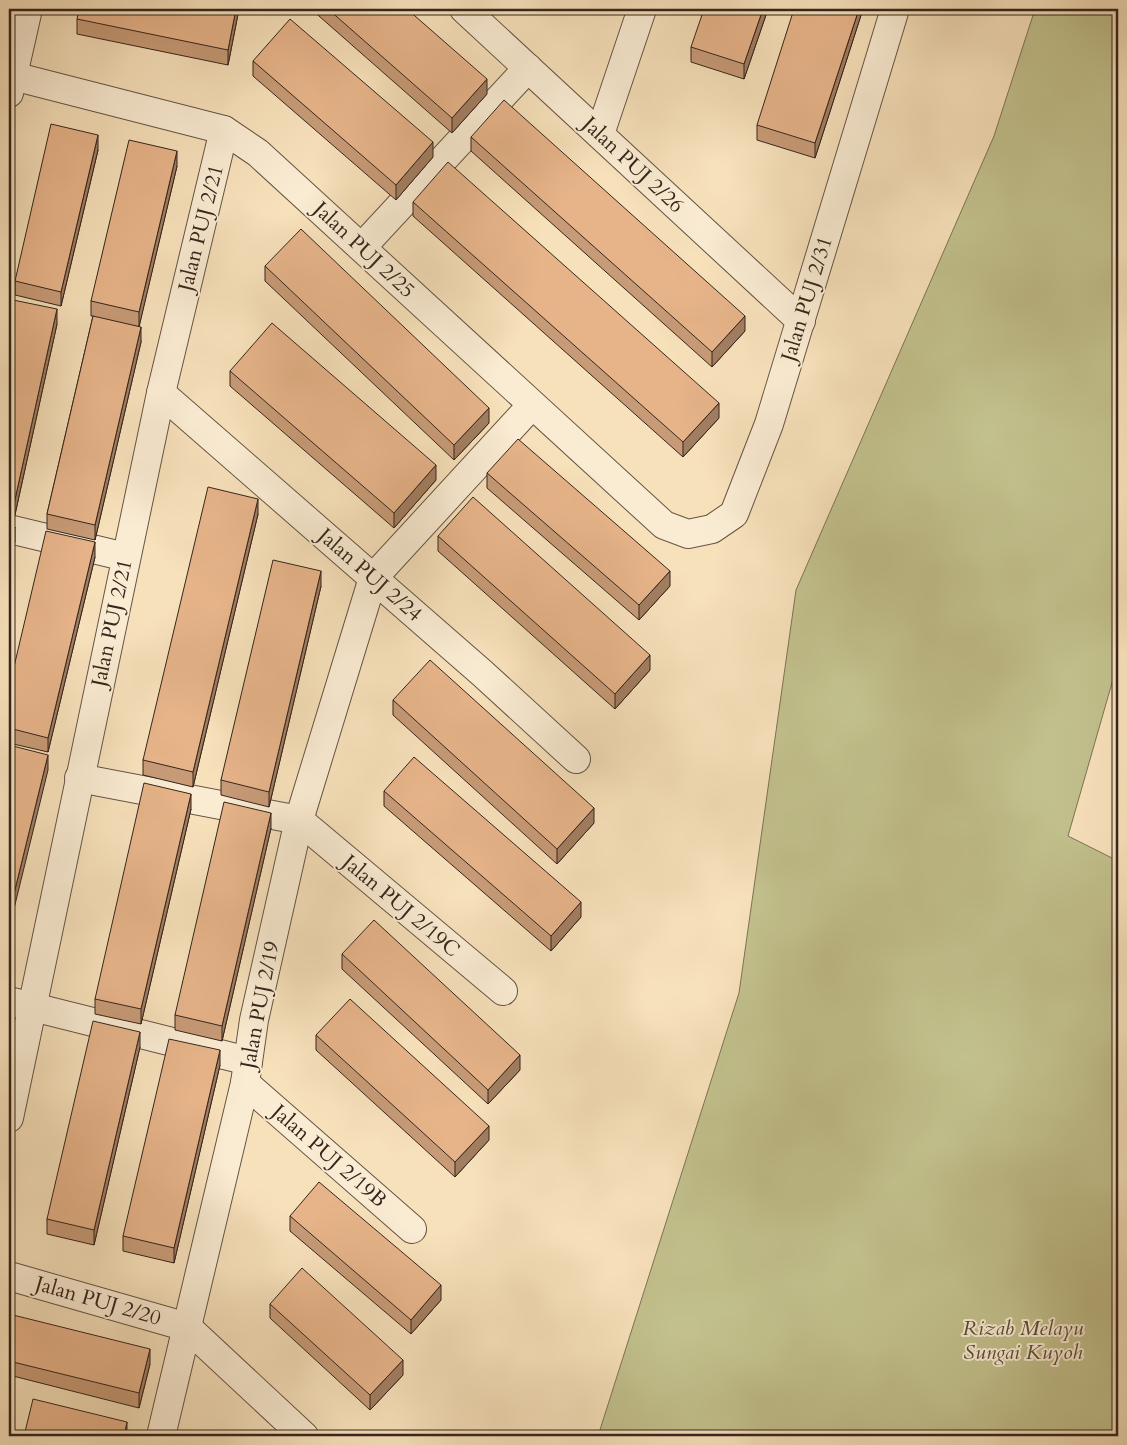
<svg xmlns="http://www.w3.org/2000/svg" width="1127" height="1445" font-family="Cardo,serif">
<rect width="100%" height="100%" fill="#f7e1bb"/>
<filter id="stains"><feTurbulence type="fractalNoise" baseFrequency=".004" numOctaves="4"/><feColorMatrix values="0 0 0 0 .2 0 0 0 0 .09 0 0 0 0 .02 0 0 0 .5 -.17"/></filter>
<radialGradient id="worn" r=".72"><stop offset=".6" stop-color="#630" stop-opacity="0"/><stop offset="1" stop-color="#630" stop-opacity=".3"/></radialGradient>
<polygon fill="#c2c18d" stroke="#7c7355" points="1035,9 1118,9 1118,662 1068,836 1118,861 1118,1436 598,1436 739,993 796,590 994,136"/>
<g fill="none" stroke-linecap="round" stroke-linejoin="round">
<defs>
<g id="minor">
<polyline points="464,9 801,321"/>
<polyline points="9,75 224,130 258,153 664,525 688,534 712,529 734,514 769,424 895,9"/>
<polyline points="9,93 28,9"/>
<polyline points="600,134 642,9"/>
<polyline points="362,247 528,68"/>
<polyline points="161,393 482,673 576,759"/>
<polyline points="9,529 126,557"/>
<polyline points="79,778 299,820 503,991"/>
<polyline points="9,1001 248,1061"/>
<polyline points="245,1083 412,1229"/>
<polyline points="9,1118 161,393 224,130"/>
<polyline points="9,1276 187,1327 304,1436"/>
<polyline points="161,1436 245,1083 254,1020 299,820 373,578 532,405"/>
</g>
</defs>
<use href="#minor" stroke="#665444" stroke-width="30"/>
<use href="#minor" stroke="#faecd3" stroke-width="28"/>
</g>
<g fill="#c79b77" stroke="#35251d">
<polygon points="239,9 228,65 77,34 77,19"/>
<polygon points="311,9 407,9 487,94 452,133"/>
<polygon points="768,9 744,79 691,62 691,47"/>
<polygon points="863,9 815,158 757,140 757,125"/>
<polygon points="253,61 433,157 396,200 253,76"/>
<polygon points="471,137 745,331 712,367 471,151"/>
<polygon points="98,150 61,306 15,295 15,281"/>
<polygon points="177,166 139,326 141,342 95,540 47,529 47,514 93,316 91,316 91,301"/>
<polygon points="413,202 719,418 683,457 413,216"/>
<polygon points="265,266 489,423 454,460 265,281"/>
<polygon points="9,319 57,324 14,519 9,517"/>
<polygon points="230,371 436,480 394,528 230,386"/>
<polygon points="487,473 670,586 639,620 487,488"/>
<polygon points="258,514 193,787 143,775 143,760"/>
<polygon points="438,536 650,670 615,709 438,551"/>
<polygon points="95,557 48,752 9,743 9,688"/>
<polygon points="321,586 269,807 221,795 221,780"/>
<polygon points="393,700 594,823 557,864 393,715"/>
<polygon points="384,791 581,917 551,951 384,806"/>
<polygon points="191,809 141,1024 95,1014 95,999"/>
<polygon points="271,828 222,1041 175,1030 175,1015"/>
<polygon points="342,954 520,1070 488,1104 342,969"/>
<polygon points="316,1035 489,1140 455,1177 316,1050"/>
<polygon points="140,1047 94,1245 47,1234 47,1219"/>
<polygon points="220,1065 174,1263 123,1251 123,1236"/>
<polygon points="290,1216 441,1300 411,1334 290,1231"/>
<polygon points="270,1304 403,1375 370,1410 270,1318"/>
<polygon points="9,1314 150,1364 139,1408 9,1375"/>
</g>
<g fill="#a27e61" stroke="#35251d">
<polygon points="236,9 239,9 228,65 228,50"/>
<polygon points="763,9 768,9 744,79 744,64"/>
<polygon points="859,9 863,9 815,158 815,143"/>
<polygon points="487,79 487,94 452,133 452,118"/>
<polygon points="98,135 98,150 61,306 61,292"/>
<polygon points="433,142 433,157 396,200 396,185"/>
<polygon points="177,151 177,166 139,327 139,312"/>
<polygon points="57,309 57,324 14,519 14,504"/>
<polygon points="745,316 745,331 712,367 712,352"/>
<polygon points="141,327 141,342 95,540 95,525"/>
<polygon points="719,403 719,418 683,457 683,442"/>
<polygon points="489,408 489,423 454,460 454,445"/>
<polygon points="436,465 436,480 394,528 394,513"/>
<polygon points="258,499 258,514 193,787 193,772"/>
<polygon points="15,527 15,542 9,567 9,552"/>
<polygon points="95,542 95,557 48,752 48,738"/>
<polygon points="321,571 321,586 269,807 269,792"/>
<polygon points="670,571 670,586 639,620 639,605"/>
<polygon points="650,655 650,670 615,709 615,694"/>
<polygon points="48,755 48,770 9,929 9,914"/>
<polygon points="191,794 191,809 141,1024 141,1009"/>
<polygon points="594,808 594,823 557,864 557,849"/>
<polygon points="271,813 271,828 222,1041 222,1026"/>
<polygon points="581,902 581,917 551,951 551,936"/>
<polygon points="140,1032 140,1047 94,1245 94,1230"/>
<polygon points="220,1050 220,1065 174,1263 174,1248"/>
<polygon points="520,1055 520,1070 488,1104 488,1090"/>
<polygon points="489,1126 489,1140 455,1177 455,1162"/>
<polygon points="441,1285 441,1300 411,1334 411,1320"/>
<polygon points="150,1349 150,1364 139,1408 139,1393"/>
<polygon points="403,1360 403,1375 370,1410 370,1395"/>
<polygon points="127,1422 127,1436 124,1436"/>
</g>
<g fill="#e7b48a" stroke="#35251d">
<polygon points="79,9 236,9 228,50 77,19"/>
<polygon points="328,9 407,9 487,79 452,118"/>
<polygon points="704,9 763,9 744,64 691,47"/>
<polygon points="794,9 859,9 815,143 757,125"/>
<polygon points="290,19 433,142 396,185 253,61"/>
<polygon points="504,100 745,316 712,352 471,137"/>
<polygon points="51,124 98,135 61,292 15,281"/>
<polygon points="129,140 177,151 139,312 91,301"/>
<polygon points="448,162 719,403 683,442 413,202"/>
<polygon points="301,229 489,408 454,445 265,266"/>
<polygon points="13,300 57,309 14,504 9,502 9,319"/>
<polygon points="93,316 141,327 95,525 47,514"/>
<polygon points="272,323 436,465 394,513 230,371"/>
<polygon points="518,439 670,571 639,605 487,473"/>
<polygon points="208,487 258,499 193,772 143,760"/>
<polygon points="473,497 650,655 615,694 438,536"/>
<polygon points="9,526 15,527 9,552"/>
<polygon points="46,531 95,542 48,738 9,728 9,688"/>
<polygon points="273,560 321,571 269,792 221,780"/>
<polygon points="430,660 594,808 557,849 393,700"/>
<polygon points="9,745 48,755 9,914"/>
<polygon points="414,757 581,902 551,936 384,791"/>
<polygon points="144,783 191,794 141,1009 95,999"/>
<polygon points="224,802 271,813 222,1026 175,1015"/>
<polygon points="374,920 520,1055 488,1090 342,954"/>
<polygon points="350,999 489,1126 455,1162 316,1035"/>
<polygon points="93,1021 140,1032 94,1230 47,1219"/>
<polygon points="169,1039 220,1050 174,1248 123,1236"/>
<polygon points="319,1182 441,1285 411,1320 290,1216"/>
<polygon points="302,1268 403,1360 370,1395 270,1304"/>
<polygon points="9,1314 150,1349 139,1393 9,1361"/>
<polygon points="33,1399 127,1422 124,1436 24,1436"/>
</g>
<g text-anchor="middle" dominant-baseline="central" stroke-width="4" stroke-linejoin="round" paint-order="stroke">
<g font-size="21" fill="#35251d" stroke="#faecd3">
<text transform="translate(633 165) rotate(43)">Jalan PUJ 2/26</text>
<text transform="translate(201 228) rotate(-76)">Jalan PUJ 2/21</text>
<text transform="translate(364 250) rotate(43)">Jalan PUJ 2/25</text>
<text transform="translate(807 299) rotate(-73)">Jalan PUJ 2/31</text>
<text transform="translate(370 575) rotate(41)">Jalan PUJ 2/24</text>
<text transform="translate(112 623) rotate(-78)">Jalan PUJ 2/21</text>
<text transform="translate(401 906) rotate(40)">Jalan PUJ 2/19C</text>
<text transform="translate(260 1005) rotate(-79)">Jalan PUJ 2/19</text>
<text transform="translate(329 1156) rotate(41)">Jalan PUJ 2/19B</text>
<text transform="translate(98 1301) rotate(16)">Jalan PUJ 2/20</text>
</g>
<g font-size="21" font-style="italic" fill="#584c39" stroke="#faecd3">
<text x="1023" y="1328">Rizab Melayu<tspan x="1023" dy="24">Sungai Kuyoh</tspan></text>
</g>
</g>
<rect width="1127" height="1445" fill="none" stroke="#f7e1bb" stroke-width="30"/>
<rect x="10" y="10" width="1107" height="1425" fill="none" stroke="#35251d" stroke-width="2.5"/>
<rect x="15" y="15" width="1097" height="1415" fill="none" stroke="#35251d"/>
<rect width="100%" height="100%" filter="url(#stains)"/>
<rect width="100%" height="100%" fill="url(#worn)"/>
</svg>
